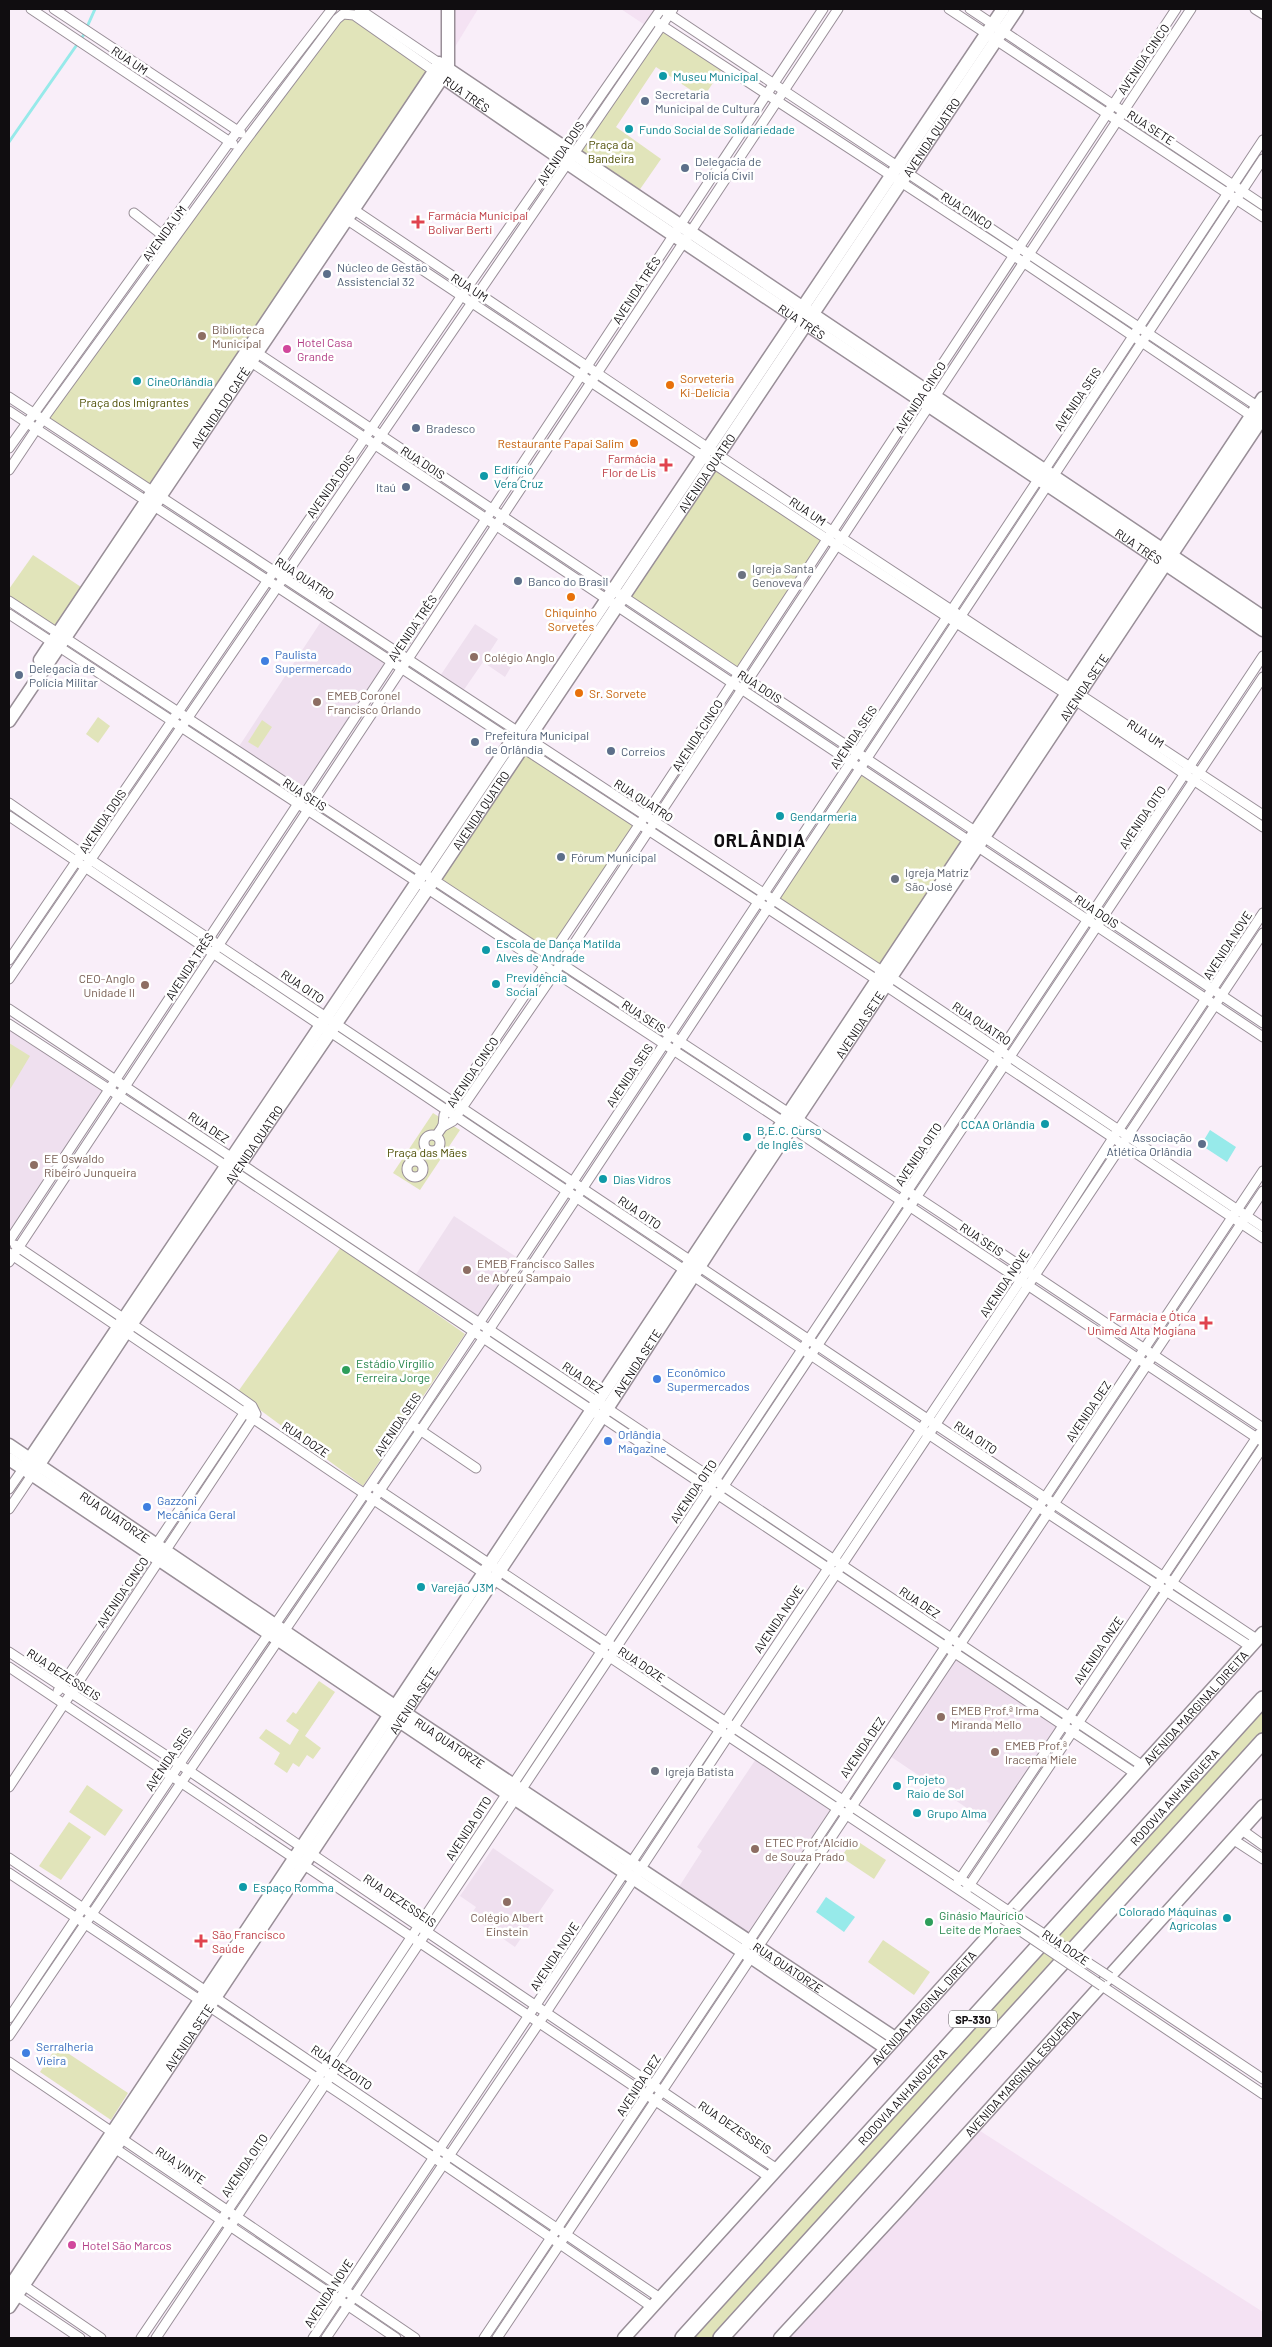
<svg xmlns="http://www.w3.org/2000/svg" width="1272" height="2347" font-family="Barlow,sans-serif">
<rect width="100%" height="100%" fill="#f9eef9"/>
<g fill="#f4e2f3">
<polygon points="451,9 478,9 453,50"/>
<polygon points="621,9 660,9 648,27"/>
<polygon points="974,2127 1263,2312 1263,2338 780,2338"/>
</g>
<g fill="#efe0ef">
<polygon points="324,617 393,662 304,796 236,751"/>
<polygon points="475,624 498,639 489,653 511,667 505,677 483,662 461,694 438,679"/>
<polygon points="9,1024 110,1089 9,1241"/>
<polygon points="454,1216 521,1260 480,1323 413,1279"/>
<polygon points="953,1653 1063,1725 995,1827 887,1754"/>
<polygon points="758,1756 837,1809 748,1942 675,1893 702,1851 697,1847"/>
<polygon points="493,1848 554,1890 515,1947 470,1916 476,1907 460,1896"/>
</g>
<g fill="#e1e4ba">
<polygon points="346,14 432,72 150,486 47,418 188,227 240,149"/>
<polygon points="662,26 724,66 703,98 656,67 616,127 661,159 636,195 574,154"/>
<polygon points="713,463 827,539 738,674 623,596"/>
<polygon points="33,555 87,591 58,632 9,601 9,589"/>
<polygon points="98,717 110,726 98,743 86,734"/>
<polygon points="262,720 272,727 258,748 248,742"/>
<polygon points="521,747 639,825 551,958 433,881"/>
<polygon points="861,769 970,840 882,972 774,901"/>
<polygon points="9,1043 30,1056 9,1091"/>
<polygon points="433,1113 460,1130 420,1190 393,1173"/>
<polygon points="341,1247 465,1334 363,1486 237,1393"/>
<polygon points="319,1681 335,1692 305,1736 321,1748 313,1759 307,1755 299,1767 293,1763 287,1773 274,1764 280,1753 259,1738 266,1729 290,1745 299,1730 286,1721 293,1712 296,1714"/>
<polygon points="1263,1708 1263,1733 714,2338 691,2338"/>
<polygon points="87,1785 123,1810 105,1836 69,1812"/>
<polygon points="69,1822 91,1837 61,1880 39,1866"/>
<polygon points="854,1839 886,1860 874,1879 841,1857"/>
<polygon points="883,1940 930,1972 914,1995 868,1962"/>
<polygon points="57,2046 128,2093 111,2120 40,2072"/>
</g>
<g fill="#97eaea">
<polygon points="1210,1130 1236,1147 1227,1162 1201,1145"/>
<polygon points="826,1897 855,1917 844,1932 816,1912"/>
</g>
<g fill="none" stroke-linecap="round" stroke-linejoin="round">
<polyline stroke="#97eaea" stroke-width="3" points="9,142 83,36 95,9"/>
<defs>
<g id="street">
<polyline points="31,9 233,144"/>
<polyline points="54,9 241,133"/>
<polyline points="359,9 439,63"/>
<polyline points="949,9 1263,217"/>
<polyline points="970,9 1263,205"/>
<polyline points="1255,9 1263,14"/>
<polyline points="666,12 1263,410"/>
<polyline points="658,23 1014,256 1256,419"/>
<polyline points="350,207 842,538 1263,815"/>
<polyline points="134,213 166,238"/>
<polyline points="343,217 827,539 1066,694 1263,827"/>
<polyline points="253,350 1263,1023"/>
<polyline points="248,360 1263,1037"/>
<polyline points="9,397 891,977 1263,1227"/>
<polyline points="9,411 877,980 1263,1238"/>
<polyline points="9,448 230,141 332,9"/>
<polyline points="9,470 43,419 240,148 337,19 343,14 354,15 434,71"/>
<polyline points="9,601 938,1211 1263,1428"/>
<polyline points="9,614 783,1122 1263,1442"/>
<polyline points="9,803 91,860 1258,1640"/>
<polyline points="9,816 961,1456 1251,1647"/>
<polyline points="9,960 467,288 661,9"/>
<polyline points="9,979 673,9"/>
<polyline points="9,1009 1143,1766"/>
<polyline points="9,1024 208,1154 1136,1774"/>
<polyline points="442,1127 453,1121 554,974 1191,9"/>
<circle cx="432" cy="1143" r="8"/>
<polyline points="436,1136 443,1126 444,1115 645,816 1176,9"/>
<circle cx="415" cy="1169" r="8"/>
<polyline points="9,1241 823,9"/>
<polyline points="9,1253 335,1474 1003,1919"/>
<polyline points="9,1262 838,9"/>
<polyline points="417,1428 476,1468"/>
<polyline points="376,1488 1010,1912"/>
<polyline points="9,1489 23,1469"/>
<polyline points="9,1509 32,1475"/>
<polyline points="9,1652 179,1764 777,2169"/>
<polyline points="9,1667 769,2177"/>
<polyline points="58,1691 247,1409"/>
<polyline points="9,1787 256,1414 252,1406 228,1389 15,1245"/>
<polyline points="1242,1830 1263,1845"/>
<polyline points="1234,1840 1263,1859"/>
<polyline points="9,1858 660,2298"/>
<polyline points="9,1873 351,2101 652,2307"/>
<polyline points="958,1882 1259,1434"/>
<polyline points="967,1889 1263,1447"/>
<polyline points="1110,1977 1263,2079"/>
<polyline points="1102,1986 1263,2094"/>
<polyline points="9,2018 185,1756 419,1414 1263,140"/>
<polyline points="9,2036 489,1330 1263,159"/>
<polyline points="9,2062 415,2338"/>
<polyline points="110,2145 396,2338"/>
<polyline points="19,2282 101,2338"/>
<polyline points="13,2293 80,2338"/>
<polyline points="141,2338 323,2070 1263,656"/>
<polyline points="156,2338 1263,677"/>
<polyline points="313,2338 1027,1271 1113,1138 1263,913"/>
<polyline points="326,2338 545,2014 734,1727 1263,933"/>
<polyline points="484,2338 1263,1171"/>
<polyline points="497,2338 1263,1191"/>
</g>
<g id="secondary">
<polyline points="439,63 1263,617"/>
<path id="s1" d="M434,71C707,262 987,442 1263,630"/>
<polyline points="40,660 439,64"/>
<path id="s2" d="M9,721L448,69V9"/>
<path id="s3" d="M9,1445L396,1707L895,2038"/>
<polyline points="9,1459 886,2048"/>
<polyline points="23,1469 1003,9"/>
<path id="s4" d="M32,1475L126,1332L433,881L1017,9"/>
<path d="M9,2288C427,1658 846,1029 1263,398"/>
<path id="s5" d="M9,2307L592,1432L725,1227L1263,417"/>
<path id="s6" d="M624,2338L1263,1633"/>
<path id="s7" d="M780,2338L905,2203L1263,1806"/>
</g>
<g id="highway">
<path id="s8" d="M683,2338L1263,1699"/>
<polyline points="721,2338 1263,1741"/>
</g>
</defs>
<use href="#street" stroke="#998f98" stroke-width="11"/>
<use href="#secondary" stroke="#998f98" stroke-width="15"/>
<use href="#highway" stroke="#998f98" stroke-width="18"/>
<use href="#street" stroke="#fff" stroke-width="9"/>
<use href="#secondary" stroke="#fff" stroke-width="12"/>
<use href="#highway" stroke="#fff" stroke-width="15"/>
<defs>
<g id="street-bridge">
<polyline points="1010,1912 1110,1977"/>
<polyline points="1003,1919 1102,1986"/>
</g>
</defs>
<use href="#street-bridge" stroke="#998f98" stroke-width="11" stroke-linecap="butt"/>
<use href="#street-bridge" stroke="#fff" stroke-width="9"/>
</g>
<g fill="#0f9aa8" stroke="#fff" stroke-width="2">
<circle cx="663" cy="76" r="5"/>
<circle cx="629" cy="129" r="5"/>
<circle cx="137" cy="381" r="5"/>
<circle cx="484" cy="476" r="5"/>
<circle cx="780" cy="816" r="5"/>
<circle cx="486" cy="950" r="5"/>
<circle cx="496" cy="984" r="5"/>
<circle cx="1045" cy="1124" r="5"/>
<circle cx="747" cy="1137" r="5"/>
<circle cx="603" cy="1179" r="5"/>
<circle cx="421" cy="1587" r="5"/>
<circle cx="897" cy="1786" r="5"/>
<circle cx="917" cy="1813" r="5"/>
<circle cx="243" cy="1887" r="5"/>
<circle cx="1227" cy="1918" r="5"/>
</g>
<g fill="#5c6f8a" stroke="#fff" stroke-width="2">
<circle cx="645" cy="101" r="5"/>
<circle cx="685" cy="168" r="5"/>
<circle cx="327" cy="274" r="5"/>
<circle cx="416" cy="428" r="5"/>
<circle cx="406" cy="487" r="5"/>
<circle cx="518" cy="581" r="5"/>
<circle cx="19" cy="675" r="5"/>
<circle cx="475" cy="742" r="5"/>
<circle cx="611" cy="751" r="5"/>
<circle cx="561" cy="857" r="5"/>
<circle cx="1202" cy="1144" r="5"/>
</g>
<g fill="#e0444e" stroke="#fff" stroke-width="2">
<path d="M415.5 214.5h5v5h5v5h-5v5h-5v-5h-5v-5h5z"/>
<path d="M663.5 457.5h5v5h5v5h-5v5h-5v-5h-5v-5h5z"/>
<path d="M1203.5 1315.5h5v5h5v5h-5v5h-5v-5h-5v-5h5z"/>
<path d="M198.5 1933.5h5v5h5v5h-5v5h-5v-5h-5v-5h5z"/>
</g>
<g fill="#8d6e63" stroke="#fff" stroke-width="2">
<circle cx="202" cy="336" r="5"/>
<circle cx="474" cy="657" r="5"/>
<circle cx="317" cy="702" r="5"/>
<circle cx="145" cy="985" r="5"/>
<circle cx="34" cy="1165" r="5"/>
<circle cx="467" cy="1270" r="5"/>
<circle cx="941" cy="1717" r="5"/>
<circle cx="995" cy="1752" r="5"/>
<circle cx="755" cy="1849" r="5"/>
<circle cx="507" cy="1902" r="5"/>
</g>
<g fill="#d1479c" stroke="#fff" stroke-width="2">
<circle cx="287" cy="349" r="5"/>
<circle cx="72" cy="2245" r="5"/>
</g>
<g fill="#e8710a" stroke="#fff" stroke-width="2">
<circle cx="670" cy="385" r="5"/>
<circle cx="634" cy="443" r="5"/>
<circle cx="571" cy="597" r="5"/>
<circle cx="579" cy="693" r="5"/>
</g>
<g fill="#6b7280" stroke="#fff" stroke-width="2">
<circle cx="742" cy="575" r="5"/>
<circle cx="895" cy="879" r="5"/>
<circle cx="655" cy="1771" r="5"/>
</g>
<g fill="#3f7fe0" stroke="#fff" stroke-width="2">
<circle cx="265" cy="661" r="5"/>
<circle cx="657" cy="1379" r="5"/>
<circle cx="608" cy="1441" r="5"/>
<circle cx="147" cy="1507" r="5"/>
<circle cx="26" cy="2053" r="5"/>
</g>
<g fill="#2e9e5b" stroke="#fff" stroke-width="2">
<circle cx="346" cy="1370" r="5"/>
<circle cx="929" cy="1922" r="5"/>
</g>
<g text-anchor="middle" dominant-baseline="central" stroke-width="5" stroke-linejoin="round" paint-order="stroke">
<rect fill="#fff" stroke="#585658" stroke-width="1" x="949" y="2010.5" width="48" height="17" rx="4"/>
<g font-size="11" font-weight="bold" fill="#100d10">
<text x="973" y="2019">SP-330</text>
</g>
<g font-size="12" fill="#100d10" stroke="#fff">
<text transform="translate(1143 59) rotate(-56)">AVENIDA CINCO</text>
<text transform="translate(130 60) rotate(34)">RUA UM</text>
<text stroke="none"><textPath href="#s1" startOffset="40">RUA TRÊS</textPath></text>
<text transform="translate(1151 127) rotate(33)">RUA SETE</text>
<text stroke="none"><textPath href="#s4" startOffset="1612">AVENIDA QUATRO</textPath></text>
<text transform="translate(560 153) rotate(-56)">AVENIDA DOIS</text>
<text transform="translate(967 210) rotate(33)">RUA CINCO</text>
<text transform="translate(164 233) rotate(-54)">AVENIDA UM</text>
<text transform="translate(470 287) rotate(33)">RUA UM</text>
<text transform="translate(636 290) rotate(-57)">AVENIDA TRÊS</text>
<text stroke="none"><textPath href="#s1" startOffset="445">RUA TRÊS</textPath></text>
<text transform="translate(920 397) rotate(-57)">AVENIDA CINCO</text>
<text transform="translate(1077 399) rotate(-56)">AVENIDA SEIS</text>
<text stroke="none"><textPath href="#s2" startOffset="378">AVENIDA DO CAFÉ</textPath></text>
<text transform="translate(423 462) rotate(33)">RUA DOIS</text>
<text stroke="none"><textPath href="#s4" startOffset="1208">AVENIDA QUATRO</textPath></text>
<text transform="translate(330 486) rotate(-55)">AVENIDA DOIS</text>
<text transform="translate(808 511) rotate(34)">RUA UM</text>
<text stroke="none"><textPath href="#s1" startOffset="850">RUA TRÊS</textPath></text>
<text transform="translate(305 578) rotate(33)">RUA QUATRO</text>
<text transform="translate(412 628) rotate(-56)">AVENIDA TRÊS</text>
<text transform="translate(760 686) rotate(33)">RUA DOIS</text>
<text stroke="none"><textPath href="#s5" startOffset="1944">AVENIDA SETE</textPath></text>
<text transform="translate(1146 733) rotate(33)">RUA UM</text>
<text transform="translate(697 735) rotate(-57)">AVENIDA CINCO</text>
<text transform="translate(853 737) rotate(-56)">AVENIDA SEIS</text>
<text transform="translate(305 794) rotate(33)">RUA SEIS</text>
<text transform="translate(644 800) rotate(33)">RUA QUATRO</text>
<text stroke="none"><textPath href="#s4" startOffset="802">AVENIDA QUATRO</textPath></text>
<text transform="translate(1142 817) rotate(-56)">AVENIDA OITO</text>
<text transform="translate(102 821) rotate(-56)">AVENIDA DOIS</text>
<text transform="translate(1097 911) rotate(34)">RUA DOIS</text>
<text transform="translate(1227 945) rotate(-57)">AVENIDA NOVE</text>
<text transform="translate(189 966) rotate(-57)">AVENIDA TRÊS</text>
<text transform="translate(303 986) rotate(34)">RUA OITO</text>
<text transform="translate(644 1016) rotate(33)">RUA SEIS</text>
<text transform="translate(982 1023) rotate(34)">RUA QUATRO</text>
<text stroke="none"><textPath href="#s5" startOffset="1539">AVENIDA SETE</textPath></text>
<text transform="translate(472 1072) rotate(-56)">AVENIDA CINCO</text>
<text transform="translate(629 1075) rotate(-56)">AVENIDA SEIS</text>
<text transform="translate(209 1127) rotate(34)">RUA DEZ</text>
<text stroke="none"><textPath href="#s4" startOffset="398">AVENIDA QUATRO</textPath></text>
<text transform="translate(918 1154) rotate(-56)">AVENIDA OITO</text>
<text transform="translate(640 1212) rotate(34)">RUA OITO</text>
<text transform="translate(982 1239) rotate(34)">RUA SEIS</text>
<text transform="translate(1004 1283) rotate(-56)">AVENIDA NOVE</text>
<text stroke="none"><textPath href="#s5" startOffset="1134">AVENIDA SETE</textPath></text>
<text transform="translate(583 1377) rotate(34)">RUA DEZ</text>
<text transform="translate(1088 1411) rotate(-56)">AVENIDA DEZ</text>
<text transform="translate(397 1424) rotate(-56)">AVENIDA SEIS</text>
<text transform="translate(976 1437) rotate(34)">RUA OITO</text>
<text transform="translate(306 1439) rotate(34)">RUA DOZE</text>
<text transform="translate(693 1491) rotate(-56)">AVENIDA OITO</text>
<text stroke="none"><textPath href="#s3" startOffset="128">RUA QUATORZE</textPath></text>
<text transform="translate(122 1592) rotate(-56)">AVENIDA CINCO</text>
<text transform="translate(920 1602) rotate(34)">RUA DEZ</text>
<text transform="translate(778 1619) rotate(-56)">AVENIDA NOVE</text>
<text transform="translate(1098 1650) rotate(-56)">AVENIDA ONZE</text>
<text transform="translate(642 1664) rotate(34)">RUA DOZE</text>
<text transform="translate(64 1674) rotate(33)">RUA DEZESSEIS</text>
<text stroke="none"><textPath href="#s5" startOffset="729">AVENIDA SETE</textPath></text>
<text stroke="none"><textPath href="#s6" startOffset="851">AVENIDA MARGINAL DIREITA</textPath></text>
<text stroke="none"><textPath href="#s3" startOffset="532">RUA QUATORZE</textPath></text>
<text transform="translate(862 1747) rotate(-56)">AVENIDA DEZ</text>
<text transform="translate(168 1759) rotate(-56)">AVENIDA SEIS</text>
<text stroke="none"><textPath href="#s8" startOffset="731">RODOVIA ANHANGUERA</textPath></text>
<text transform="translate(468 1828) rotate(-57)">AVENIDA OITO</text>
<text transform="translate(400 1900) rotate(34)">RUA DEZESSEIS</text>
<text transform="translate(1066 1947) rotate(34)">RUA DOZE</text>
<text transform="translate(554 1956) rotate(-57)">AVENIDA NOVE</text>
<text stroke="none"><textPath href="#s3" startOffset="938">RUA QUATORZE</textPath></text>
<text stroke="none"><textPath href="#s6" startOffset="446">AVENIDA MARGINAL DIREITA</textPath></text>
<text stroke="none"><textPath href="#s5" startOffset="324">AVENIDA SETE</textPath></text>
<text transform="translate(342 2067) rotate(34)">RUA DEZOITO</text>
<text stroke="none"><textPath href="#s7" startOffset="359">AVENIDA MARGINAL ESQUERDA</textPath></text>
<text transform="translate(638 2085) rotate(-57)">AVENIDA DEZ</text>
<text stroke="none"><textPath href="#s8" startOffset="326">RODOVIA ANHANGUERA</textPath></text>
<text transform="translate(735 2127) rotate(34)">RUA DEZESSEIS</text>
<text transform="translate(181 2165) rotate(34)">RUA VINTE</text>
<text transform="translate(244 2165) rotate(-56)">AVENIDA OITO</text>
<text transform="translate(328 2293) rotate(-57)">AVENIDA NOVE</text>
</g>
<g font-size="12" fill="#0d838f" stroke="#fff" text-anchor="start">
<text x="673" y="76">Museu Municipal</text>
<text x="639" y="129">Fundo Social de Solidariedade</text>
<text x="147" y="381">CineOrlândia</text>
<text x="494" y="469">Edifício<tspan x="494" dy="14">Vera Cruz</tspan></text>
<text x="790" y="816">Gendarmeria</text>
<text x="496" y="943">Escola de Dança Matilda<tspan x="496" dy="14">Alves de Andrade</tspan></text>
<text x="506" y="977">Previdência<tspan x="506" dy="14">Social</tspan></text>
<text x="1035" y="1124" text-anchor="end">CCAA Orlândia</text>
<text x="757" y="1130">B.E.C. Curso<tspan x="757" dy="14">de Inglês</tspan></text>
<text x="613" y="1179">Dias Vidros</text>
<text x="431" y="1587">Varejão J3M</text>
<text x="907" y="1779">Projeto<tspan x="907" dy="14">Raio de Sol</tspan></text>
<text x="927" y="1813">Grupo Alma</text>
<text x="253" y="1887">Espaço Romma</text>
<text x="1217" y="1911" text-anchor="end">Colorado Máquinas<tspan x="1217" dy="14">Agrícolas</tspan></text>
</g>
<g font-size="12" fill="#4e5e75" stroke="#fff" text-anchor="start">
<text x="655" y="94">Secretaria<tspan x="655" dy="14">Municipal de Cultura</tspan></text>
<text x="695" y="161">Delegacia de<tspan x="695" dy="14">Polícia Civil</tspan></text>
<text x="337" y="267">Núcleo de Gestão<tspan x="337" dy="14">Assistencial 32</tspan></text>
<text x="426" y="428">Bradesco</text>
<text x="396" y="487" text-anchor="end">Itaú</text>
<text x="528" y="581">Banco do Brasil</text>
<text x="29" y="668">Delegacia de<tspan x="29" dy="14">Polícia Militar</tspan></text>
<text x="485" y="735">Prefeitura Municipal<tspan x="485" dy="14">de Orlândia</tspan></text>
<text x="621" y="751">Correios</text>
<text x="571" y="857">Fórum Municipal</text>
<text x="1192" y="1137" text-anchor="end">Associação<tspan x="1192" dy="14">Atlética Orlândia</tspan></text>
</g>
<g font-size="12" fill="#4b4c00" stroke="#fff">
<text x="611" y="144">Praça da<tspan x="611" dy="14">Bandeira</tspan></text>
<text x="134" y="402">Praça dos Imigrantes</text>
<text x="427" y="1152">Praça das Mães</text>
</g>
<g font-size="12" fill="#be3a42" stroke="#fff" text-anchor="start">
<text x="428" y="215">Farmácia Municipal<tspan x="428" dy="14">Bolivar Berti</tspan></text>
<text x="656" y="458" text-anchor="end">Farmácia<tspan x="656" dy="14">Flor de Lis</tspan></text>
<text x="1196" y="1316" text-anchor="end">Farmácia e Ótica<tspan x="1196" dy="14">Unimed Alta Mogiana</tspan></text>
<text x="212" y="1934">São Francisco<tspan x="212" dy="14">Saúde</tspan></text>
</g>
<g font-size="12" fill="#785e54" stroke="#fff" text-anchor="start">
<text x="212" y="329">Biblioteca<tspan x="212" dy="14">Municipal</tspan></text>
<text x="484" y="657">Colégio Anglo</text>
<text x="327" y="695">EMEB Coronel<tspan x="327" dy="14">Francisco Orlando</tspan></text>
<text x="135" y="978" text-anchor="end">CEO-Anglo<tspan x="135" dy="14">Unidade II</tspan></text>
<text x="44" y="1158">EE Oswaldo<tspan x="44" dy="14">Ribeiro Junqueira</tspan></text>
<text x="477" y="1263">EMEB Francisco Salles<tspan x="477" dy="14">de Abreu Sampaio</tspan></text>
<text x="951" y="1710">EMEB Prof.ª Irma<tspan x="951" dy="14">Miranda Mello</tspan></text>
<text x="1005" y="1745">EMEB Prof.ª<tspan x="1005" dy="14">Iracema Miele</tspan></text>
<text x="765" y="1842">ETEC Prof. Alcídio<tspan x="765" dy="14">de Souza Prado</tspan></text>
<text x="507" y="1917" text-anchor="middle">Colégio Albert<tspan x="507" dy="14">Einstein</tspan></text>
</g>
<g font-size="12" fill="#b23c85" stroke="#fff" text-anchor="start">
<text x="297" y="342">Hotel Casa<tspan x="297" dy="14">Grande</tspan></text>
<text x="82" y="2245">Hotel São Marcos</text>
</g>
<g font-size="12" fill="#c56008" stroke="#fff" text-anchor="start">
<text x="680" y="378">Sorveteria<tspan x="680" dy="14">Ki-Delícia</tspan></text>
<text x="624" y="443" text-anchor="end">Restaurante Papai Salim</text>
<text x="571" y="612" text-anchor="middle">Chiquinho<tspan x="571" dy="14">Sorvetes</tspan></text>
<text x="589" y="693">Sr. Sorvete</text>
</g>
<g font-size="12" fill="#5b616d" stroke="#fff" text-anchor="start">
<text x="752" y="568">Igreja Santa<tspan x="752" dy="14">Genoveva</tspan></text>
<text x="905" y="872">Igreja Matriz<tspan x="905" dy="14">São José</tspan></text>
<text x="665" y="1771">Igreja Batista</text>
</g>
<g font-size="12" fill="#366cbe" stroke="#fff" text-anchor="start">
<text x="275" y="654">Paulista<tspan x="275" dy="14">Supermercado</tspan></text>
<text x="667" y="1372">Econômico<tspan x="667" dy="14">Supermercados</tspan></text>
<text x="618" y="1434">Orlândia<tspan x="618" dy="14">Magazine</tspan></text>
<text x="157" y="1500">Gazzoni<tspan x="157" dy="14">Mecânica Geral</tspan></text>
<text x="36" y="2046">Serralheria<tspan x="36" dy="14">Vieira</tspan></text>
</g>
<g font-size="12" fill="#27864d" stroke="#fff" text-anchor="start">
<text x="356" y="1363">Estádio Virgilio<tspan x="356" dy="14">Ferreira Jorge</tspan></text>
<text x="939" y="1915">Ginásio Maurício<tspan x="939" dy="14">Leite de Moraes</tspan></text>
</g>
<g font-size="18" font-weight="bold" letter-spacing="1" fill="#100d10" stroke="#fff">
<text x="760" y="840">ORLÂNDIA</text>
</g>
</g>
<rect width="1272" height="2347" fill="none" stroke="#100d10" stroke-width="20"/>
</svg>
